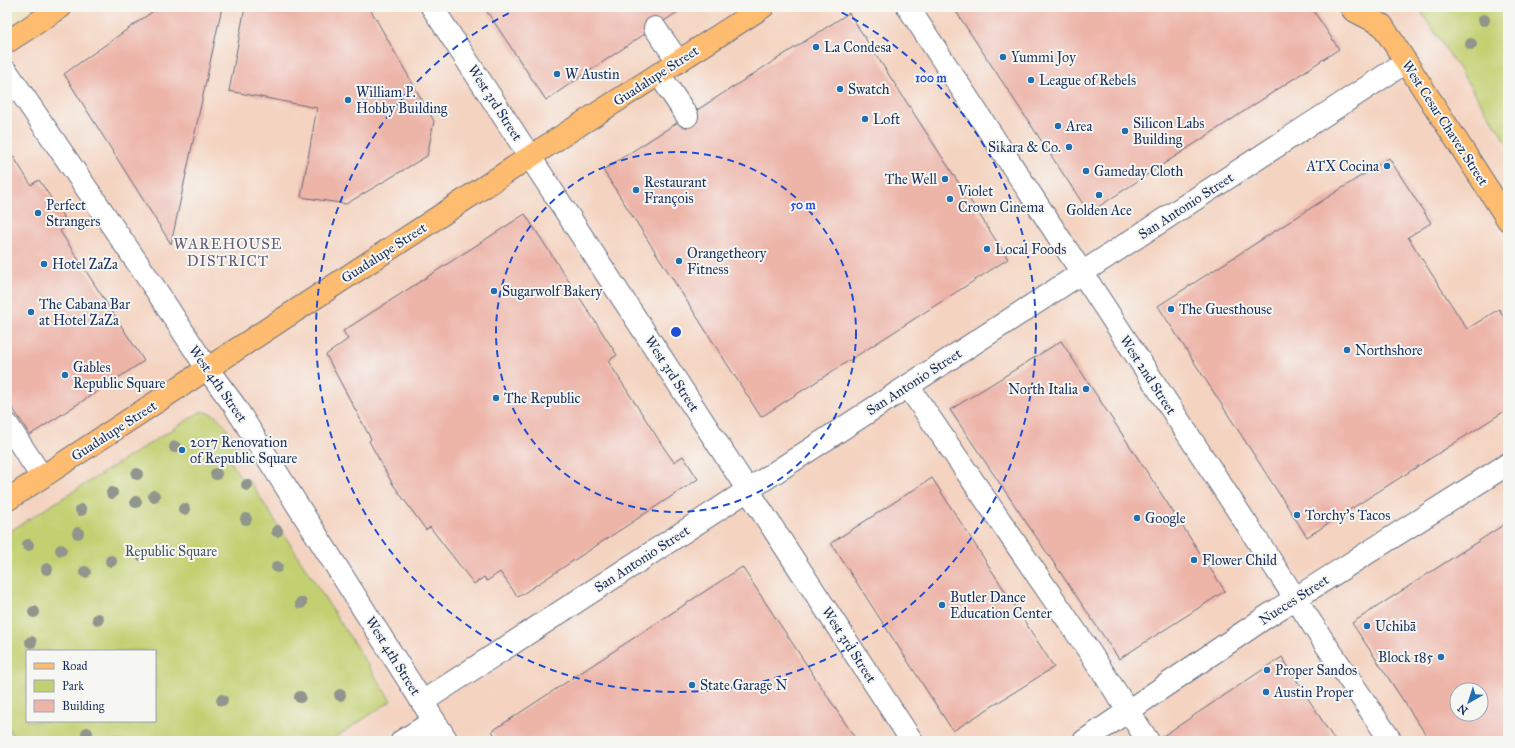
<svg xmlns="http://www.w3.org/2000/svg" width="1515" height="748" font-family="'IM FELL Great Primer',serif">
<rect width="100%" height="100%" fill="#f6f6f2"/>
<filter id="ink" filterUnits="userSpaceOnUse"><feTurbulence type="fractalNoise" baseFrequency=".025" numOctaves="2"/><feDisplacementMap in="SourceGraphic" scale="8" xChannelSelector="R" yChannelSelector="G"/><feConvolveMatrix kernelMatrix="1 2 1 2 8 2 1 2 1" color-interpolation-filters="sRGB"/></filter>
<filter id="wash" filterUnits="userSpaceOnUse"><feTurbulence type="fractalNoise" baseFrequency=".012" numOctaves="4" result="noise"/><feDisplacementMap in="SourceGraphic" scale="16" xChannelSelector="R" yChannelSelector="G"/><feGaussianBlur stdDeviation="0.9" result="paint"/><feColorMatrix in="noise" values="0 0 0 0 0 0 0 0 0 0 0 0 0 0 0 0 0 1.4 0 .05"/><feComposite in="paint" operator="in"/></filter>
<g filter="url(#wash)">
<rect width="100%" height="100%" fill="#ece1c1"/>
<path fill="#f4d3c0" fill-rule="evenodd" d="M48,7H1431L1492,120L1508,145V741H7V34ZM27,651H155V721H27ZM1457,690H1481V714H1457Z"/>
<g fill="#c3d072" stroke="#6f8068" fill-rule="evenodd">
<polygon points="1418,7 1508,7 1508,144"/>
<path d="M200,412C219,410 228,431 237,445L236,449L227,456L241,478L249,480L391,701L330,741H16L7,727V533ZM27,651H155V721H27Z"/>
</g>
<g id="blocks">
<g fill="#edb4a8" fill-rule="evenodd">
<polygon points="159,7 222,7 171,244 64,74"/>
<polygon points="245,7 369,7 434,121 427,156 346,204 301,197 317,108 229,91"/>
<polygon points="484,7 685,7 546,100"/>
<polygon points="953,7 1311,7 1339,49 1089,213"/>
<polygon points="849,13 1008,259 761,417 603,170"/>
<polygon points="7,146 31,185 39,180 69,225 60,231 144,361 30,435 7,399"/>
<polygon points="1389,158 1431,223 1408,237 1467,329 1499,309 1508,323 1508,409 1307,537 1158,306"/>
<polygon points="525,214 617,355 608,361 666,451 674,462 683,456 698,479 518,597 500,572 487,581 484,577 474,584 430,527 426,530 392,483 369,441 371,439 326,355 348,339 343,331"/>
<polygon points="1061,341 1225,591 1119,659 950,410"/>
<polygon points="932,478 1054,667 953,731 831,543"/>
<path d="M1508,522V741H1430L1352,623ZM1457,690H1481V714H1457Z"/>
<polygon points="742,567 857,741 498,741 492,731"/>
<polygon points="1282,657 1335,741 1161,741 1160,738"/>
</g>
</g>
</g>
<g filter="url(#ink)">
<use href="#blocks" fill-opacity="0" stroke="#646d81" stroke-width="1"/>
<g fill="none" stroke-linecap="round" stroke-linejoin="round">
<defs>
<g id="minor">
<polyline points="432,7 912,741"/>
<polyline points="908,7 1320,636 1391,741"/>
<polyline points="655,28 678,61"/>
<polyline points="7,72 156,290 208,370 234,405 447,741"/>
<polyline points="659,74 687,116"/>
<polyline points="908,386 1089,651 1148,741"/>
<polyline points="7,424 42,477"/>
<polyline points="422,702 1406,62"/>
<polyline points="402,741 434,721"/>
<polyline points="1084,741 1266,617 1508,464"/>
</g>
<g id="major">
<polyline points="1351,7 1353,10 1382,25 1508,220"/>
<polyline points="7,42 61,7"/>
<polyline points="7,500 548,145 763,7"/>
</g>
</defs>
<use href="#minor" stroke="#646d81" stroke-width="24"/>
<use href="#major" stroke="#646d81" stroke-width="24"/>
<use href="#minor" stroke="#fff" stroke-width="22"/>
<use href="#major" stroke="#fdbc6f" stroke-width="22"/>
</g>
<g fill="#90958d">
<circle cx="1484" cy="20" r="6"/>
<circle cx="1471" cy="44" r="6"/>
<circle cx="175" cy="447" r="6"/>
<circle cx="137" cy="474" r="6"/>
<circle cx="216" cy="474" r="6"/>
<circle cx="247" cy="485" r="6"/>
<circle cx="112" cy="493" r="6"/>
<circle cx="154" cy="496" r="6"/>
<circle cx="136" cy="502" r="6"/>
<circle cx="184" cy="509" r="6"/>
<circle cx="81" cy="510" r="6"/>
<circle cx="246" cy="519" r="6"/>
<circle cx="277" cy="531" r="6"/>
<circle cx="78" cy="533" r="6"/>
<circle cx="28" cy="545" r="6"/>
<circle cx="61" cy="550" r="6"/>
<circle cx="141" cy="555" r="6"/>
<circle cx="111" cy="561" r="6"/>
<circle cx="277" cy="567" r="6"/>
<circle cx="47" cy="569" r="6"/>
<circle cx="85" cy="572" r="6"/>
<circle cx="301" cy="603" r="6"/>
<circle cx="34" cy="612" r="6"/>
<circle cx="98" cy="619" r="6"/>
<circle cx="31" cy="642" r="6"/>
<circle cx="340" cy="695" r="6"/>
<circle cx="300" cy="697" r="6"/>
<circle cx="222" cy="700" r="6"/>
<circle cx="87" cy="733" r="6"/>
</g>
</g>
<g fill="none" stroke="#1d4ed8" stroke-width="2" stroke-dasharray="7 5">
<circle cx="676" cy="332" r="180"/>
<path d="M831 7A360 360 0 1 1 521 7"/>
</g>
<g fill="#1f6fb2" stroke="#f6f6f2" stroke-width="1.5">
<circle cx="816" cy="47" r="4"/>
<circle cx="1003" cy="57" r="4"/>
<circle cx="557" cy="74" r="4"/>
<circle cx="1031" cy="80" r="4"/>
<circle cx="840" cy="89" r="4"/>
<circle cx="348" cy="100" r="4"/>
<circle cx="865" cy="119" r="4"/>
<circle cx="1058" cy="126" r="4"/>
<circle cx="1125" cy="131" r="4"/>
<circle cx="1069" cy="147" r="4"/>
<circle cx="1387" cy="166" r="4"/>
<circle cx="1086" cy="171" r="4"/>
<circle cx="945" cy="179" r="4"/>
<circle cx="636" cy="190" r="4"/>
<circle cx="1099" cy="195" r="4"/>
<circle cx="950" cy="199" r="4"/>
<circle cx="38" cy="213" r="4"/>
<circle cx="987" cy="249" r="4"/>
<circle cx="679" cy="261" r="4"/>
<circle cx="44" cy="264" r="4"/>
<circle cx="494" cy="291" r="4"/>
<circle cx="1171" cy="309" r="4"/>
<circle cx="31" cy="312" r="4"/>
<circle cx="1347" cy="350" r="4"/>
<circle cx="65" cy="375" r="4"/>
<circle cx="1086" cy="389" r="4"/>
<circle cx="496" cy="398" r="4"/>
<circle cx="182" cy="450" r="4"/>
<circle cx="1297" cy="515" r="4"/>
<circle cx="1137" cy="518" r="4"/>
<circle cx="1194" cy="560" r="4"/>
<circle cx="942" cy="605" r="4"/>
<circle cx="1367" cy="626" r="4"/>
<circle cx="1441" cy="657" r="4"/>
<circle cx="1267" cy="670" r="4"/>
<circle cx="692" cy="685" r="4"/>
<circle cx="1266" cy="692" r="4"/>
</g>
<g text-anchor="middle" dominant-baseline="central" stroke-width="4" stroke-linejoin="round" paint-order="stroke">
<g font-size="14" fill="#1b2f5e" stroke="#f6f6f2" text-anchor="start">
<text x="824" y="47">La Condesa</text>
<text x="1011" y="57">Yummi Joy</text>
<text x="565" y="74">W Austin</text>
<text x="1039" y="80">League of Rebels</text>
<text x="848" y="89">Swatch</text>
<text x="356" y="92">William P.<tspan x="356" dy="16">Hobby Building</tspan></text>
<text x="873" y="119">Loft</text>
<text x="1133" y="123">Silicon Labs<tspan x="1133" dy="16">Building</tspan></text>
<text x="1066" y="126">Area</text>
<text x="1061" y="147" text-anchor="end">Sikara &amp; Co.</text>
<text x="1379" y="166" text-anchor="end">ATX Cocina</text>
<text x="1094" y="171">Gameday Cloth</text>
<text x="937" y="179" text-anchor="end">The Well</text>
<text x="644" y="182">Restaurant<tspan x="644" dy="16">François</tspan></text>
<text x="958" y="191">Violet<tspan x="958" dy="16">Crown Cinema</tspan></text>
<text x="46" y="205">Perfect<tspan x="46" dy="16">Strangers</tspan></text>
<text x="1099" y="210" text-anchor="middle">Golden Ace</text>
<text x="995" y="249">Local Foods</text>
<text x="687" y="253">Orangetheory<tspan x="687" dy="16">Fitness</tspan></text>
<text x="52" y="264">Hotel ZaZa</text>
<text x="502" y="291">Sugarwolf Bakery</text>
<text x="39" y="304">The Cabana Bar<tspan x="39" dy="16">at Hotel ZaZa</tspan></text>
<text x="1179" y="309">The Guesthouse</text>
<text x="1355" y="350">Northshore</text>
<text x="73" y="367">Gables<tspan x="73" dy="16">Republic Square</tspan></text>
<text x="1078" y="389" text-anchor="end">North Italia</text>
<text x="504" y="398">The Republic</text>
<text x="190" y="442">2017 Renovation<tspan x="190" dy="16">of Republic Square</tspan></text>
<text x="1305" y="515">Torchy's Tacos</text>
<text x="1145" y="518">Google</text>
<text x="1202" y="560">Flower Child</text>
<text x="950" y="597">Butler Dance<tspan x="950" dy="16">Education Center</tspan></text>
<text x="1375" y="626">Uchibā</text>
<text x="1433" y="657" text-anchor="end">Block 185</text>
<text x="1275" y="670">Proper Sandos</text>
<text x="700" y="685">State Garage N</text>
<text x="1274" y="692">Austin Proper</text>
</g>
<g font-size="14" fill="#1b2f5e" stroke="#f6f6f2">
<text transform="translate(656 76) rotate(-33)">Guadalupe Street</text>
<text transform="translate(495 103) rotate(57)">West 3rd Street</text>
<text transform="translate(1445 123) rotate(57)">West Cesar Chavez Street</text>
<text transform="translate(1186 206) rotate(-33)">San Antonio Street</text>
<text transform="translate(384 253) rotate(-33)">Guadalupe Street</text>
<text transform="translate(672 374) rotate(57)">West 3rd Street</text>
<text transform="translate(1148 375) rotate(57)">West 2nd Street</text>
<text transform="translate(914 382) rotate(-33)">San Antonio Street</text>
<text transform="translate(218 384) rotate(55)">West 4th Street</text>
<text transform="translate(114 431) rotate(-33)">Guadalupe Street</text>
<text transform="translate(642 559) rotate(-33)">San Antonio Street</text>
<text transform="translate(1294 600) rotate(-33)">Nueces Street</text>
<text transform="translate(849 645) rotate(57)">West 3rd Street</text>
<text transform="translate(393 656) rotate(58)">West 4th Street</text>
</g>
<g font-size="14" fill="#455763" stroke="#f6f6f2">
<text x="171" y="551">Republic Square</text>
</g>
<g font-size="15" letter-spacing="1" fill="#645e78" stroke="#f6f6f2">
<text x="228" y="244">WAREHOUSE<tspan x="228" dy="17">DISTRICT</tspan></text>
</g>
</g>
<circle cx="676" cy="332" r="6" fill="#1d4ed8" stroke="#f6f6f2" stroke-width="2"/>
<g font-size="12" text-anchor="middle" font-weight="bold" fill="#1d4ed8" stroke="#f6f6f2" stroke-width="4" stroke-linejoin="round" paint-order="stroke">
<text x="931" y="82">100 m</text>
<text x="803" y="209">50 m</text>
</g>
<rect width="1515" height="748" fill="none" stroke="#f6f6f2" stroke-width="24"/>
<rect x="26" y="650" width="130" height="72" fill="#f6f6f2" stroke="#9ea6b7"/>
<rect x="34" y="663" width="20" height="6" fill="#fdbc6f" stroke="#9ea6b7"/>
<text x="62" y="670" font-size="12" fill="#1b2f5e">Road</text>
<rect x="34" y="680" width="20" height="12" fill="#c3d072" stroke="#9ea6b7"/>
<text x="62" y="690" font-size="12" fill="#1b2f5e">Park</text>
<rect x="34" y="700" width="20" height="12" fill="#edb4a8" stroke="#9ea6b7"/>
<text x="62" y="710" font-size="12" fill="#1b2f5e">Building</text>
<g transform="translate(1469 702) rotate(219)"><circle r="19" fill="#f6f6f2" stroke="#9ea6b7"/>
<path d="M0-3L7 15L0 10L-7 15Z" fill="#1f6fb2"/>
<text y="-6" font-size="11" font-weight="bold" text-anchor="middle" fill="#1b2f5e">N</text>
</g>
</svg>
